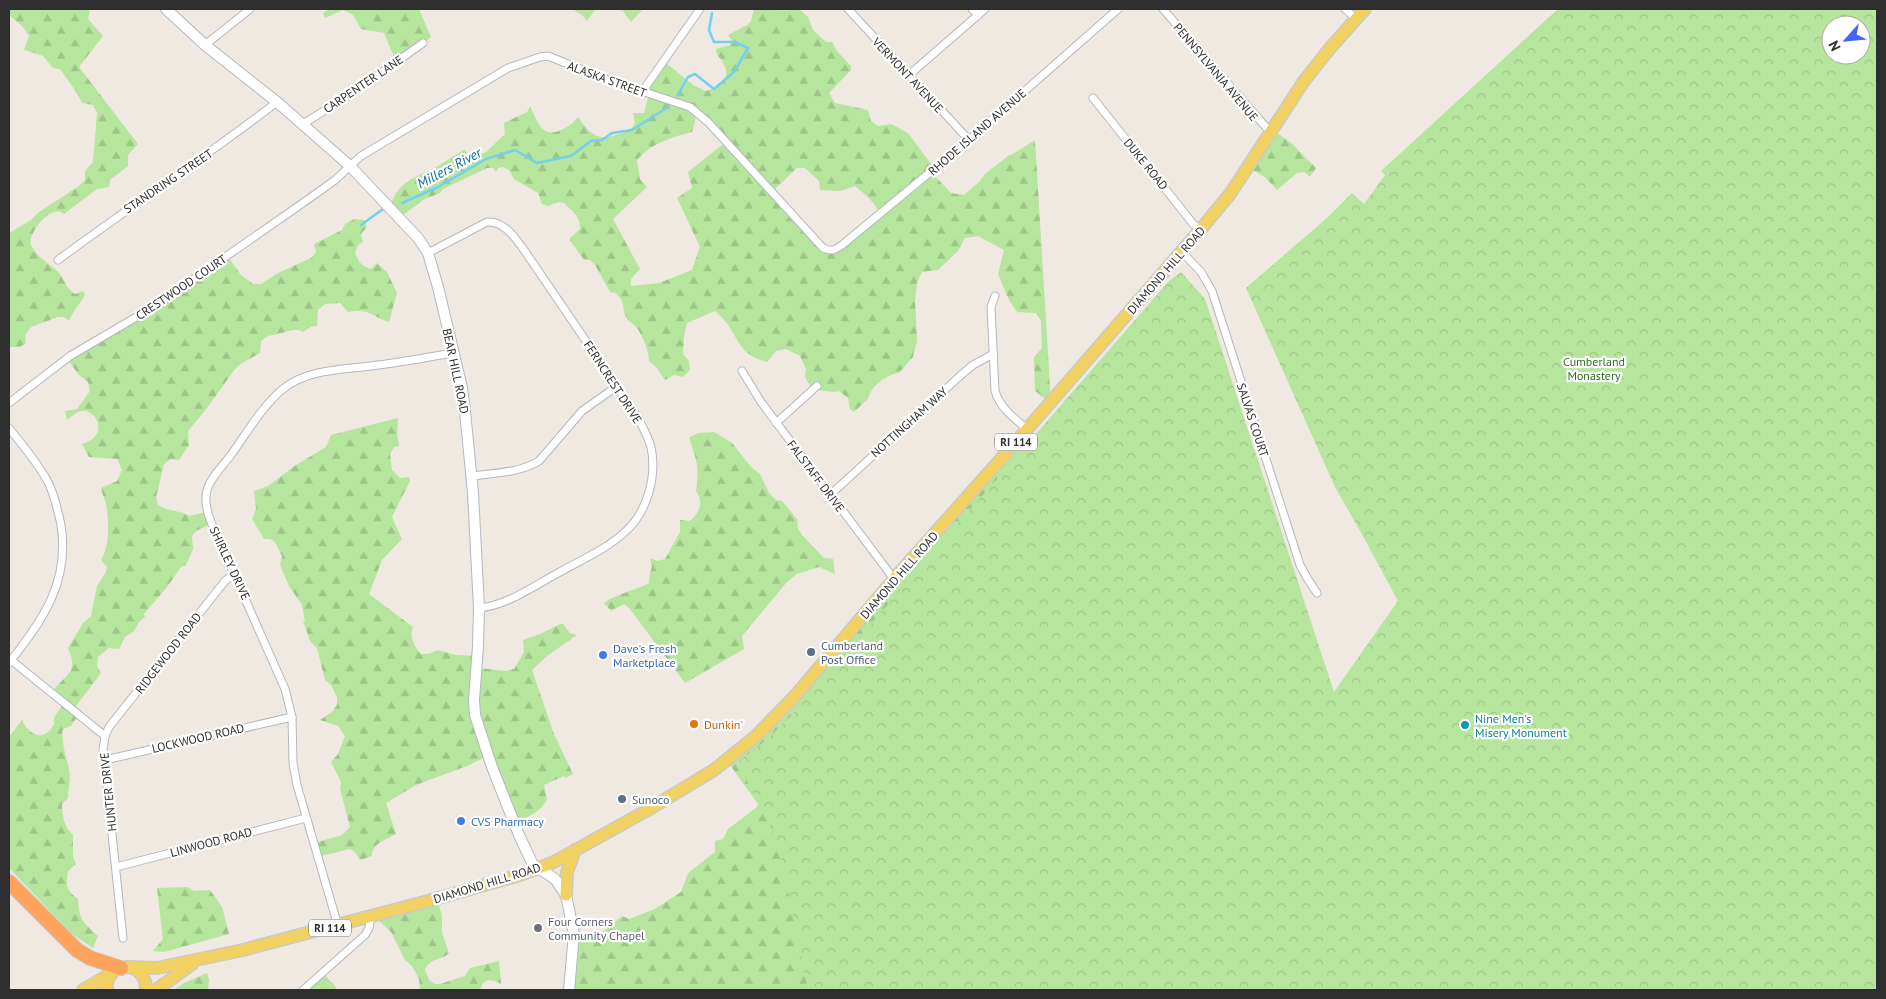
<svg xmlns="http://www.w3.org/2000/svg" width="1886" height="999" font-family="'PT Sans',sans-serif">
<defs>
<pattern id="forest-firs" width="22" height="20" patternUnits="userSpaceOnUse" patternTransform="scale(1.25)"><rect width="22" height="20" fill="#b6e59e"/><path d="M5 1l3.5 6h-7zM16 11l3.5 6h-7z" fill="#9dc588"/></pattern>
<pattern id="park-crowns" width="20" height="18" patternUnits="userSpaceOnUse" patternTransform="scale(1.25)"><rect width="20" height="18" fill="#b6e59e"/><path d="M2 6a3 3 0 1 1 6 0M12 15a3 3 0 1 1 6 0" fill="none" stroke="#9dc588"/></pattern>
</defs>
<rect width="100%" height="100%" fill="#efe9e1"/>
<g fill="url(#forest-firs)" fill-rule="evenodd">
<path d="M9,9H90L88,19L103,36L79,67L138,144L128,155V166L110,180L109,187L97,189L64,214C52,202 27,234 31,245C36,256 48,263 56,270C65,278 64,287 75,294L83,291L85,295C80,304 72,312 69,321L64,317H58L31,327L25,335L26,343L20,347H9V233L31,220L39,212L79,186L85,180V171L93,162L97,113L93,105L82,103L77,93L60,69L53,68L43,56L24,50L29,36L23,27L9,15Z"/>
<polygon points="330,9 419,9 431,37 401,59 395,59 384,33 361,29 353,15 343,10 325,18 323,13"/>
<polygon points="572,9 598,9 594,11 587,21 582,15"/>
<polygon points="616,9 642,9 642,10 631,22 623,11"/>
<path d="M754,9C771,9 784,12 799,9L808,17L813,30L826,42H832L837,51L851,66V70L829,93L835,103L868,110L871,121L878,126L891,124L908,133L934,168L932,173L951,193L964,195L979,182L985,174L1008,156L1013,154L1035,140L1051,403L1035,391L1034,357L1042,348L1041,320L1036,313L1017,312L1009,300L998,274L1004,250L978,236L965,238L958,251L938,270L922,272L917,283L915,300L917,341L913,357L899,373C888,373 869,388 868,399L854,412L850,409L848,398L839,391C830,394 822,388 813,391L805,377L806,369L800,356L786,349L776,351L767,362C742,355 741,345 728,325C725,320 719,315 715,311L687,323L684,337L683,354L689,361L690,370L683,377L674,375L665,380L656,367L649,361C649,351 643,337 637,328C634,324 629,322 626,317C621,307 627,305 616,293L610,292L595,265L590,260H584L570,240V238L580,229C581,217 572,211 564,203L558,202L548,206L542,204L538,193L514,179L509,170L503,167L498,168L496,172L493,168H487L443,189L440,193L423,200L402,216L391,204C399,182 413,178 432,169C443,164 453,156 464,150L472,156L486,152L505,134L504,123L527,112L530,107C539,123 542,140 563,129C569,126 573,123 578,117C583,125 591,135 601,137C609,138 630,132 634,125C635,122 634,117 633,113H644L649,94L646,91L666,63L693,85L706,91C721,86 732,79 723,63C720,57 716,56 716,49L730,45L732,41L728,35L747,25L751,21ZM697,113C707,120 723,129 727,141L688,172L692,188L677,198L700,247L692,270L659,283L631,286V279L640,269L613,219L647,187L640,179L637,160C652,143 670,138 692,132ZM797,168H805L819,181L820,190L840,191L855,186C864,194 876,202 880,215L830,250L822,244L774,190Z"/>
<polygon points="1273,130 1290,142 1316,168 1310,177 1304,172 1297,173 1277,190 1266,178 1251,169"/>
<path d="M354,219L364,220L367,227L361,234L363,242L358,245L355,253C359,262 361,266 371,269L377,263L387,272L397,293L389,322C371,316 370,308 348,312L340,303L325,304L318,310L317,326L310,327L303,332L299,330H294L268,336L261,341L260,353L239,365L235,369L207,408L188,431L189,445L179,460L171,459L164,464L156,497L158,505C169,512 180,510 190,516L209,511L215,522L196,531L192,536L193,549L186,565L181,567L167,587L144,614L145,617L139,622L134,631L125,637L119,649L109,648L98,657L97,666L101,673L76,706L81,711L71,726L63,729C60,738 67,760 69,769C71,778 68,789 68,798L62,804C62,816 64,827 73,835V856L76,864L68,871C66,886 65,889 78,899C79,920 83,922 98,936L93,948L71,933L9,868V737L22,720C28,734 43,743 53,726C56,720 53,725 54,718C56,713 63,706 66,701V699L54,689C69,672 78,672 68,648L83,623L91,616L97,586L106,572L107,567L101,560C110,547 109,520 106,504C105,499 102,494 101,488L117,481L122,470L117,459L89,457L82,444C111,436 96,408 81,411C76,412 71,417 67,420L65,411L77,409L90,391L88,382L79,375L68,360L228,257L241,275L253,284H261L278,273L311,258L316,252L314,244L342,230L345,224Z"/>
<path d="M398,418L397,434L399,446L394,447L390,454L392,470L400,478L409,477L410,481L392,517L402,539L382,560L369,594L413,627C409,637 414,646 421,654H428L438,650L456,655L479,656V668L505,671L514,669L524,652L523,640L540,634L560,624H563L570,633L577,635L547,656L532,670L554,734L573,774L566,778L564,776L544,785L547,800C539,812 532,816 518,820L490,755L467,766L416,785L386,803L396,834C387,839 371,844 372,856L360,860L355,852L350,849L321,856L317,845L318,842L342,835L350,827L340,789L341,782L331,762L338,754L345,736L338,726L320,720L332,712L337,705V697L331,685L325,680L317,648L310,641L303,621H305L302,605L289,586L280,565L282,556L275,542L270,539H264L252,519L256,509L254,491L268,486L296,465L326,447L331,435Z"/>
<path d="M714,432L732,443L751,467L760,474L769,493L776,500L782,501L797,519L798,529L802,535L824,558L833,559L835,574L819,567L797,574L787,582L742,636L744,649L685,683L630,609L624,604L611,611L604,603C618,593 634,591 649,583L650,572L652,567L650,558L657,561L665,559L680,532V520L690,521C700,512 704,502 696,491C700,467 696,459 689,437L699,433Z"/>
<polygon points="1028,432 1043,462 1051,990 572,990 579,940 598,941 600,934 622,916 629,919 655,909 681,892 688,873 715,852 715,841 723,839 728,829 757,807 758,804 727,761 761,734"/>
<polygon points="187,887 194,891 210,890 222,907 229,934 164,952 153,951 163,939 157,888"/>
<path d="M437,898L442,916V933L449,953C441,961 429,958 425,970L429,980L435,984H440L465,976L470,968L499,961L501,984L495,981L488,980L483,983L480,990H420L419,979L412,966L405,960L391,932L377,919Z"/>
<polygon points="207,973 209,980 208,990 174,990 184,983"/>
<polygon points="324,974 336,987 336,990 303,990"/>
</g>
<path fill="url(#park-crowns)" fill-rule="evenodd" d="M1558,9H1877V990H808L780,852L768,820L736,763L765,741L790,717L1168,282L1181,272L1205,299L1208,308L1334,692L1398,601L1364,538L1335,487L1246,288L1327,218L1352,193L1364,204L1385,175L1381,171ZM1831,25H1861V55H1831Z"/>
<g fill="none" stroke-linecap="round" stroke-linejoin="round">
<g stroke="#75cff0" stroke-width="2.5">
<polyline points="678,95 688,77 695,74 714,89 734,72 748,48 735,42 714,42 709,30 712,13"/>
<polyline points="402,203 438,187 486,159 515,150 537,163 571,156 591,141 602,140 612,133 632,130 668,107"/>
<polyline points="361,225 383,209"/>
</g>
<defs>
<g id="street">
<polyline points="848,9 969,140"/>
<polyline points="972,9 978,15"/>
<polyline points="1163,9 1271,133"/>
<polyline points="1345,9 1356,19"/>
<polyline points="205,45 250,9"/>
<polyline points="909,75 985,9"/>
<polyline points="642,92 700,9"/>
<polyline points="1093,98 1194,225 1201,229"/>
<polyline points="303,124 351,94 423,43"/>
<polyline points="1182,252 1201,272 1212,291 1300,565 1307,578 1317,593"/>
<path d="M428,253L487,222C503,221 513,235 522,247L637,416C642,426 648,436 651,447C657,475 648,511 626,531C607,549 581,560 558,573C532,587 508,605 479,608"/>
<path d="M58,260C131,206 206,157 277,102"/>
<path d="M995,296L991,307L995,391C1000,408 1014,418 1027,429"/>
<polyline points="742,371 761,402 894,579"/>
<path d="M9,403L70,356L155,306L310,198L335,180L361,156L508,68L540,57L548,56L608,80L690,107L708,122L823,248C831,252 835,250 842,245L969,140L1118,9"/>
<polyline points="776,423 817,386"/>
<path d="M9,428C23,446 39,464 49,484C55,497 58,511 61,525C70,582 43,620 9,663"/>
<path d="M471,476C494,473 519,473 539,461L582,411L616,387"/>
<polyline points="830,495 961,375 973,365 993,354"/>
<polyline points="11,660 105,736"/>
<polyline points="105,760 292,717"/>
<polyline points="116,867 306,818"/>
<path d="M338,926L297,785L293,763L292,717L285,689L211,522C198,489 211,480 231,455C246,434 263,405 283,389C308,368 346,370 378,365C403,362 428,357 453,353"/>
<polyline points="123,938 103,750 105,736 109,727 225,581 235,573"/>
<polyline points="303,990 365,935 369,928 371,917"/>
</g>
<polyline id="secondary" points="166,9 205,45 277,102 350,166 418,238 428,253 438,287 462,388 465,411 473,493 479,608 478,646 474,700 475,715 492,767 519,835 535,869 543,871 555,879 566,895 574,934 569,990"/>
<g id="primary">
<polyline points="566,895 567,872 575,850"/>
<polyline points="130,967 157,968 243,950 428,901 520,875 554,862 646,811 714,770 756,736 795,696 894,579 1009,450 1201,229 1230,194 1304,81 1331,47 1365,9"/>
<polyline points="83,990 112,973"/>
<path d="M107,990C104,960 147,959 146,990"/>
<polyline points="156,990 192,964"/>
</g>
<polyline id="highway" points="9,882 77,950 90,958 121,968"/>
</defs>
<use href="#street" stroke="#b4b7c1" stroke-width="9"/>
<use href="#secondary" stroke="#b4b7c1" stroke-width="12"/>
<use href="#primary" stroke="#c9c9c9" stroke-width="14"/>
<use href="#highway" stroke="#c9c9c9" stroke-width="16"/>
<use href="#street" stroke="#fff" stroke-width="7"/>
<use href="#secondary" stroke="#fff" stroke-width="10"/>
<use href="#primary" stroke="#f2d163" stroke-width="11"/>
<use href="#highway" stroke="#ffa35c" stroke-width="14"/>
</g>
<g fill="#5c6f8a" stroke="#fff" stroke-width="2">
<circle cx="811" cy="652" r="5"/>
<circle cx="622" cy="799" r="5"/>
</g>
<g fill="#3f7fe0" stroke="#fff" stroke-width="2">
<circle cx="603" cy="655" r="5"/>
<circle cx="461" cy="821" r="5"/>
</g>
<circle fill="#e8710a" stroke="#fff" stroke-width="2" cx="694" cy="724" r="5"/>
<circle fill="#0f9aa8" stroke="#fff" stroke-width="2" cx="1465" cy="725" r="5"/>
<circle fill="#6b7280" stroke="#fff" stroke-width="2" cx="538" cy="928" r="5"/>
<g text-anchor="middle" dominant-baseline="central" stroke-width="4.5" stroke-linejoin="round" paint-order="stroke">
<g fill="#fff" stroke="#6d6d6d" stroke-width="1">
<rect x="995" y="433.5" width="42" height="17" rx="4"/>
<rect x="309" y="919.5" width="42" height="17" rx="4"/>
</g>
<g font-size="11" font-weight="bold" fill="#2e2e2e">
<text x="1016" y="442">RI 114</text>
<text x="330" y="928">RI 114</text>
</g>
<g font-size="12" fill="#2e2e2e" stroke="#fff">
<text transform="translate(1216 72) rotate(50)">PENNSYLVANIA AVENUE</text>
<text transform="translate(908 75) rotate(47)">VERMONT AVENUE</text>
<text transform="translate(607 79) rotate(20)">ALASKA STREET</text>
<text transform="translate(363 84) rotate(-34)">CARPENTER LANE</text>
<text transform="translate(977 132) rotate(-41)">RHODE ISLAND AVENUE</text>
<text transform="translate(1146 164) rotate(51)">DUKE ROAD</text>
<text transform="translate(168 181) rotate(-34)">STANDRING STREET</text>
<text transform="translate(1166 270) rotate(-49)">DIAMOND HILL ROAD</text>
<text transform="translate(181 287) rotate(-34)">CRESTWOOD COURT</text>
<text transform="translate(456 371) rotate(78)">BEAR HILL ROAD</text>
<text transform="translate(613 382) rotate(57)">FERNCREST DRIVE</text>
<text transform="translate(1253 420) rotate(72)">SALVAS COURT</text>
<text transform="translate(909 422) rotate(-42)">NOTTINGHAM WAY</text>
<text transform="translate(816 476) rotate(53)">FALSTAFF DRIVE</text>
<text transform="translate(230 563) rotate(65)">SHIRLEY DRIVE</text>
<text transform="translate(899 575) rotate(-49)">DIAMOND HILL ROAD</text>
<text transform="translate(168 653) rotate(-52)">RIDGEWOOD ROAD</text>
<text transform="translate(198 738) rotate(-13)">LOCKWOOD ROAD</text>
<text transform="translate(108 792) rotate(-96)">HUNTER DRIVE</text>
<text transform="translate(211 842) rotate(-15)">LINWOOD ROAD</text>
<text transform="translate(487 883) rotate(-17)">DIAMOND HILL ROAD</text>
</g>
<g font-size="12" fill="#2c6e1b" stroke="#fff">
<text x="1594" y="361">Cumberland<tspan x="1594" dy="14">Monastery</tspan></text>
</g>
<g font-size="12" fill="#4e5e75" stroke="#fff" text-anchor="start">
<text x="821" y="645">Cumberland<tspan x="821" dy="14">Post Office</tspan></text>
<text x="632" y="799">Sunoco</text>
</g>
<g font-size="12" fill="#366cbe" stroke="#fff" text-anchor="start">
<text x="613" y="648">Dave's Fresh<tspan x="613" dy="14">Marketplace</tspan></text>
<text x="471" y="821">CVS Pharmacy</text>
</g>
<g font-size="12" fill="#0d838f" stroke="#fff" text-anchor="start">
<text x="1475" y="718">Nine Men's<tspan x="1475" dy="14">Misery Monument</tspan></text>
</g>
<g font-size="12" fill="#c56008" stroke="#fff" text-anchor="start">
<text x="704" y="724">Dunkin'</text>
</g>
<g font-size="12" fill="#5b616d" stroke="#fff" text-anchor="start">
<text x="548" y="921">Four Corners<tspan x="548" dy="14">Community Chapel</tspan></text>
</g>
<g font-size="14" font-style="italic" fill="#0d6fa3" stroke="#fff">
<text transform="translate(449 168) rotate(-28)">Millers River</text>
</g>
</g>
<rect width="1886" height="999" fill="none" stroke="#2e2e2e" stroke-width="20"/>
<g transform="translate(1846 40) rotate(243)"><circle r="24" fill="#ffffff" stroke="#ababab"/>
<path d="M0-4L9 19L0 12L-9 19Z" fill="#4264fb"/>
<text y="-8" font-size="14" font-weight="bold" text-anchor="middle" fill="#2e2e2e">N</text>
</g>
</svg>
